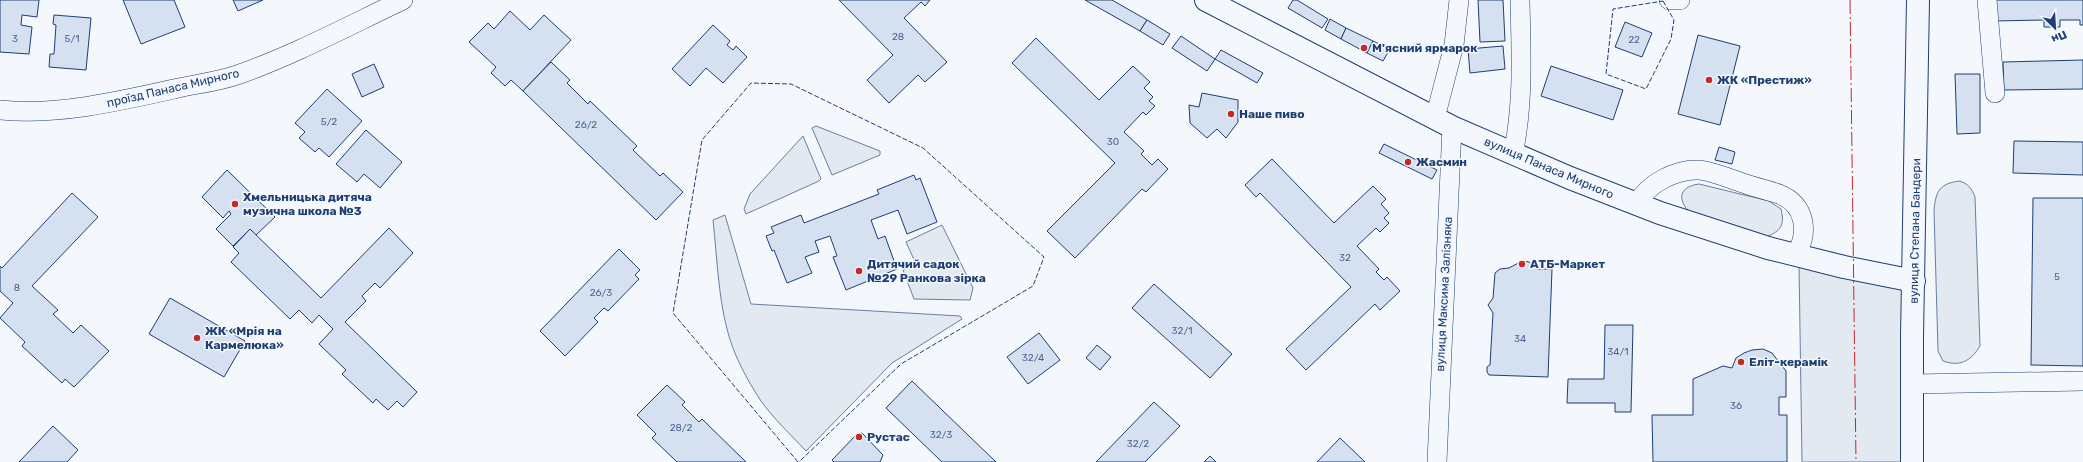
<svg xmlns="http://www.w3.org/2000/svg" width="2083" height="462" font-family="Rubik,sans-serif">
<rect width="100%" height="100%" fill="#f4f7fb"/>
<g fill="#e3e9f0" stroke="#687fa3">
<polygon points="816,126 880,151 880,155 832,175 812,128"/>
<polygon points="803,136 821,179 819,181 746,214 744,209 750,194"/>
<path d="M1959,181C1968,183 1972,189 1975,197L1980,346C1971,361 1960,367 1943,361L1938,351L1934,210C1936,190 1940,184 1959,181Z"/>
<path d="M1699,184L1769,201L1781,209C1785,225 1781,231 1766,237L1693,215C1678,203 1676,187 1699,184Z"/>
<path d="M725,215L751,304L960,316L962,319L892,363L806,451C791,435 774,419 761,401C747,380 733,354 727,329C718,294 717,256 713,220Z"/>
<polygon points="942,225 973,288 970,300 914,299 903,270 916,264 906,242"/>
<polygon points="1799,264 1906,287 1907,462 1802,462"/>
</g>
<g fill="#d5e0f0" stroke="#1d3f73">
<polygon points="0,0 39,0 37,17 22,15 21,25 32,27 29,54 0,52"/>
<polygon points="123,0 174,0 185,27 141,44"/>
<polygon points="233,0 263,0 238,11"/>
<polygon points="839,0 930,0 925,6 921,2 904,18 947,62 925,82 918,75 889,103 867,80 893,55"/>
<polygon points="1085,0 1112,0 1147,20 1140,31"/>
<polygon points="1293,0 1297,0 1328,19 1322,28 1288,8"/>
<polygon points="1478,0 1503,0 1505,41 1480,42"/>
<polygon points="1993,0 2083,0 2083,25 2080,25 2080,20 2060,20 2060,27 2044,27 2044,20 1993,21"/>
<polygon points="510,11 530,30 544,15 571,40 523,91 511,80 505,86 491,73 496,67 469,42 488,23 494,29"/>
<polygon points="54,15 91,18 86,70 49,67 50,54 54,54 56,25 53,24"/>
<polygon points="1330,19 1346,28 1341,39 1325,30"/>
<polygon points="1147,20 1170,34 1163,45 1140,31"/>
<polygon points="1625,22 1652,33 1642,57 1615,47"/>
<polygon points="713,25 730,41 727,45 733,50 736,46 747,57 723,83 706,68 690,86 672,69"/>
<polygon points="1346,28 1373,41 1367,53 1341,39"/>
<polygon points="1698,35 1740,46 1720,125 1678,114"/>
<polygon points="1181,36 1215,59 1207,71 1172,48"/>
<polygon points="1036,38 1099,100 1133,66 1150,82 1144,88 1153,97 1149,101 1155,106 1146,115 1143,112 1124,132 1144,151 1141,154 1152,165 1158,159 1168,169 1146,192 1142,189 1075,258 1047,231 1115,163 1012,63"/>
<polygon points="1373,41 1390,49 1383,61 1367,53"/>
<polygon points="1503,46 1505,69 1470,73 1468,49"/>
<polygon points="1221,50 1263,73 1257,83 1215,59"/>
<polygon points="2083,60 2083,89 2004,90 2003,62"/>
<polygon points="551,62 570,80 567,83 588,104 590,101 637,146 633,150 660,176 663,173 683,192 656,220 523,91"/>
<polygon points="374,64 384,87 362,97 352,74"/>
<polygon points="1551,66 1623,90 1613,120 1541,96"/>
<polygon points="1955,74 1980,74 1980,133 1957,134"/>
<polygon points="327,89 362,121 329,157 319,148 315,152 299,138 305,132 295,123"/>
<polygon points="1202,93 1238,100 1238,122 1226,138 1217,129 1207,138 1190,123 1189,105 1199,107"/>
<polygon points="366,130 402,162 380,188 364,174 357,182 336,164"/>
<polygon points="2014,141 2083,142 2083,175 2013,173"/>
<polygon points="1384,144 1437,170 1432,179 1379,153"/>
<polygon points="1719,147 1735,152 1732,164 1715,160"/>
<polygon points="1272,159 1334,223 1373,186 1386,199 1381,204 1389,213 1384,218 1389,223 1380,232 1376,228 1357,246 1379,269 1376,272 1384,280 1387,277 1400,291 1380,310 1375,304 1306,370 1286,349 1351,287 1260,193 1256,197 1245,185"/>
<polygon points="227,170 275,217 256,235 250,229 233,246 216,229 231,214 229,211 223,218 202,197"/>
<polygon points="914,175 916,180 920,178 937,222 907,234 898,210 871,220 878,239 885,236 897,269 846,290 833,257 837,256 830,236 815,241 819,252 805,257 812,273 787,283 774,250 772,251 766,236 774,233 771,227 801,215 804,223 879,194 877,190"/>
<polygon points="72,193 98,217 32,286 58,310 53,314 73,333 81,325 109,351 74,387 65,379 62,383 22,346 25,342 0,318 13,303 0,291 0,266 2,268"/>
<polygon points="2033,198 2083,198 2083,366 2031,365"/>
<polygon points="389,228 413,253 380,288 375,283 362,296 366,301 345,322 417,392 403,407 397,401 388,410 376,399 373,403 342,374 346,370 319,344 333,329 319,315 312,323 299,310 290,319 231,262 239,253 233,247 250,229 321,298"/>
<polygon points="619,249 640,270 635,275 639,279 608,311 604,308 594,318 598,322 565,356 540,331"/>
<polygon points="1522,261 1529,262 1537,269 1552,269 1548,377 1489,375 1487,372 1487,367 1490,365 1493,313 1488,305 1493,298 1495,273 1500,269 1509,268"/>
<polygon points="1154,284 1232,354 1210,378 1132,308"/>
<polygon points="170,298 245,341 224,377 149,334"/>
<polygon points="1605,325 1633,325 1631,412 1615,412 1615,403 1567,403 1568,379 1604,379"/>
<polygon points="1039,333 1060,360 1028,384 1007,357"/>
<polygon points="1097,345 1111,357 1100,370 1086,358"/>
<polygon points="1763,349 1772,353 1786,371 1786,397 1779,397 1779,415 1787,415 1787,462 1653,462 1652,415 1693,415 1693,379 1723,366 1732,368 1736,358 1744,353 1752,350"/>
<polygon points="912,381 996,462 942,462 886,408"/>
<polygon points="667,385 685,402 682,405 699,422 702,419 746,462 677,462 652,438 656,434 637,415"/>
<polygon points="1154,402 1180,426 1145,462 1096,462"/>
<polygon points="53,426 78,450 67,462 19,462"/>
<polygon points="862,433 883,455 880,462 834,462 832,460 856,435"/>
<polygon points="1340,438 1365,462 1317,462"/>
<polygon points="1210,456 1216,462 1204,462"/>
</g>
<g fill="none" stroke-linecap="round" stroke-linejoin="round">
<defs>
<g id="minor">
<polyline points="1669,0 1680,0"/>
<polyline points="1987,0 1995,93"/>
<path d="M0,110C55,116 121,101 174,89C195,84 217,82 237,75C294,55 348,26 403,0"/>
<polyline points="1435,118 1454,45 1459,0"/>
<path d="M1513,154C1524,103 1521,51 1520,0"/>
<path d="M1637,204C1648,183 1676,169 1699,170C1712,171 1733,180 1746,184C1757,188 1768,190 1779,194C1806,205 1809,232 1796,255"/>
<polyline points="1913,384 2083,381"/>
<polyline points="1437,462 1452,127"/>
</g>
<g id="major">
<polyline points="1206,0 1452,127 1570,178 1660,213 1768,248 1844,267 1914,281"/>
<polyline points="1912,462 1912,337 1918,0"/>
</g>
</defs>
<use href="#minor" stroke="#1d3f73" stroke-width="20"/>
<use href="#major" stroke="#1d3f73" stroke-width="24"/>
<use href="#minor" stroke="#f4f7fb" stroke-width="19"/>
<use href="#major" stroke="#f4f7fb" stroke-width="22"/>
<g stroke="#1d3f73" stroke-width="1" stroke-dasharray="5 2" stroke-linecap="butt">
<polygon points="1663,1 1674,20 1671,39 1646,89 1606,74 1613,9"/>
<polyline points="798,462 673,313 702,140 751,83 791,84 923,148 1044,257 1033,286 901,364 799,462"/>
</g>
<polyline stroke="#c62828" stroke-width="1" stroke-dasharray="14 3 2 3" stroke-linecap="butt" points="1850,0 1856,462"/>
</g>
<g fill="#c62828" stroke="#f4f7fb" stroke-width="1.5">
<circle cx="1364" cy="48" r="4"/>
<circle cx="1709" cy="80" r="4"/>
<circle cx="1231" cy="114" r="4"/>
<circle cx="1408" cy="162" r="4"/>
<circle cx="235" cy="204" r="4"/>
<circle cx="1522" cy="264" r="4"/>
<circle cx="859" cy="271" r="4"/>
<circle cx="197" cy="338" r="4"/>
<circle cx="1741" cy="362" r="4"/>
<circle cx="859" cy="437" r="4"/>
</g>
<g text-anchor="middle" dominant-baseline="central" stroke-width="3" stroke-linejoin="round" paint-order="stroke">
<g font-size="10" fill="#4b6792">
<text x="898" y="37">28</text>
<text x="15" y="39">3</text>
<text x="72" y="39">5/1</text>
<text x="1634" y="40">22</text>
<text x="329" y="122">5/2</text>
<text x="586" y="125">26/2</text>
<text x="1113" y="142">30</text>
<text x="1345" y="258">32</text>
<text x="2057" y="277">5</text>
<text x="17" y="288">8</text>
<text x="601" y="293">26/3</text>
<text x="1182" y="331">32/1</text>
<text x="1520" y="339">34</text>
<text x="1618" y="352">34/1</text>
<text x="1033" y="358">32/4</text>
<text x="1736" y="406">36</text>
<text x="681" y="428">28/2</text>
<text x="941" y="435">32/3</text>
<text x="1138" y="444">32/2</text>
</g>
<g font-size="12" font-weight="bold" fill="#1d3f73" stroke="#f4f7fb" text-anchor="start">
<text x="1372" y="48">М'ясний ярмарок</text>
<text x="1717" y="80">ЖК «Престиж»</text>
<text x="1239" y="114">Наше пиво</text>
<text x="1416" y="162">Жасмин</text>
<text x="243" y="197">Хмельницька дитяча<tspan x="243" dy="14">музична школа №3</tspan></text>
<text x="867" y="264">Дитячий садок<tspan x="867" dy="14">№29 Ранкова зірка</tspan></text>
<text x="1530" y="264">АТБ-Маркет</text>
<text x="205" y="331">ЖК «Мрія на<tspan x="205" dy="14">Кармелюка»</tspan></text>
<text x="1749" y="362">Еліт-керамік</text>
<text x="867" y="437">Рустас</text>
</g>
<g font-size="12" fill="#1d3f73" stroke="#f4f7fb">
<text transform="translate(173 88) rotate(-13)">проїзд Панаса Мирного</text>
<text transform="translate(1549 168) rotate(23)">вулиця Панаса Мирного</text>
<text transform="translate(1915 231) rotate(-89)">вулиця Степана Бандери</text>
<text transform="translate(1444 294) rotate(-87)">вулиця Максима Залізняка</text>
</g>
</g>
<g transform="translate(2055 28) rotate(155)" stroke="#f4f7fb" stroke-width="3" paint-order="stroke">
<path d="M0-3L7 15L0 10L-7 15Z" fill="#1d3f73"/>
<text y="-6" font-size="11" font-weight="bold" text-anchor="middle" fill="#1d3f73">Пн</text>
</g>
</svg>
